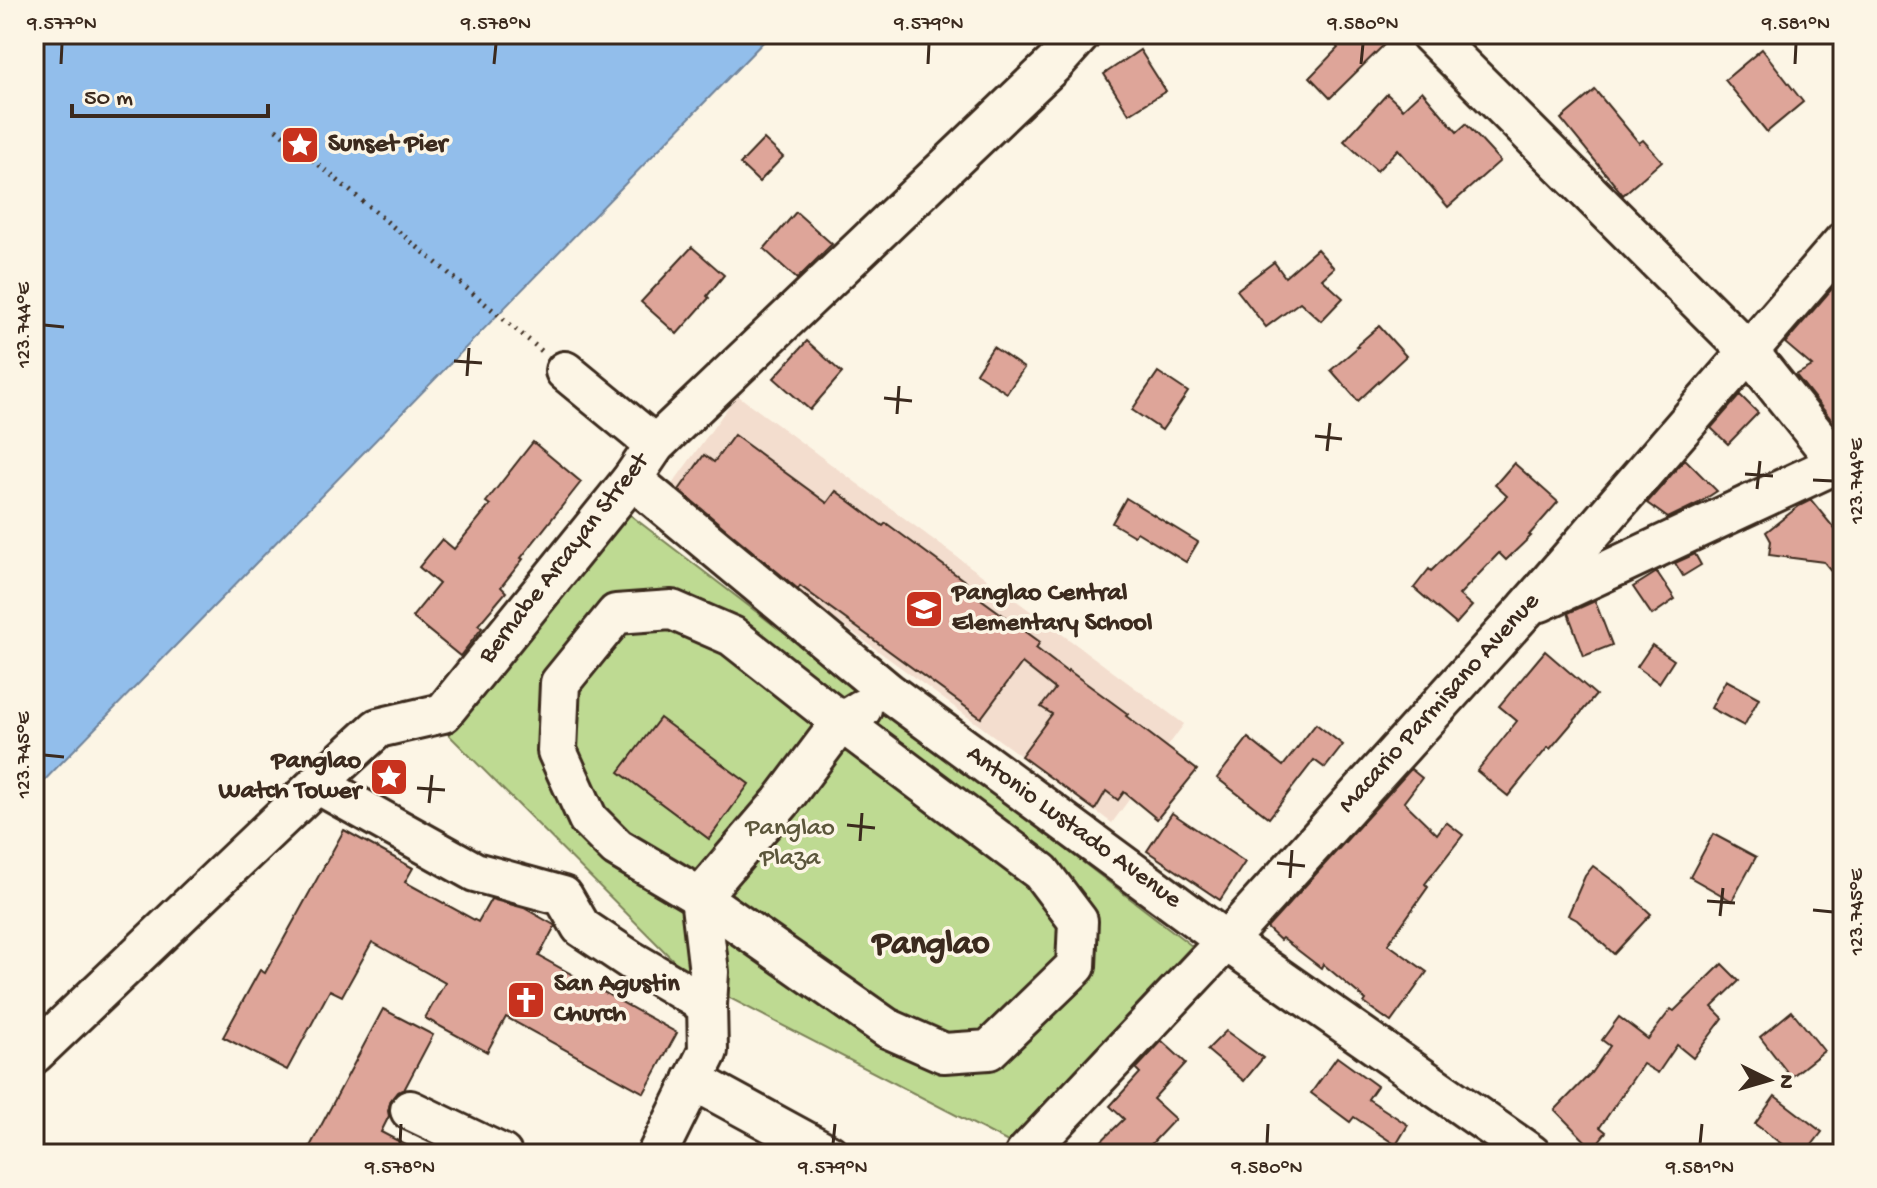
<svg xmlns="http://www.w3.org/2000/svg" width="1877" height="1188" font-family="'Gochi Hand',sans-serif">
<rect width="100%" height="100%" fill="#fcf5e5"/>
<filter id="ink" filterUnits="userSpaceOnUse"><feTurbulence type="fractalNoise" baseFrequency=".0125" numOctaves="2"/><feDisplacementMap in="SourceGraphic" scale="16" xChannelSelector="R" yChannelSelector="G"/><feConvolveMatrix kernelMatrix="1 2 1 2 8 2 1 2 1" color-interpolation-filters="sRGB"/></filter>
<g filter="url(#ink)">
<polygon fill="#f3ddce" points="737,395 1184,724 1112,823 665,494"/>
<polygon fill="#beda92" stroke="#7c8258" stroke-width="2" points="621,508 1192,946 1008,1142 691,978 438,724"/>
<polygon fill="#92beeb" stroke="#6f8399" stroke-width="2" points="34,34 771,34 34,791"/>
<g fill="#dea599" stroke="#3b2a1e" stroke-width="2">
<polygon points="1326,34 1395,34 1330,98 1310,77 1338,48"/>
<polygon points="1762,49 1803,102 1767,132 1725,80"/>
<polygon points="1140,50 1166,91 1129,114 1104,74"/>
<polygon points="1595,90 1639,143 1643,140 1662,161 1623,195 1561,119"/>
<polygon points="1422,91 1457,132 1466,124 1500,161 1448,207 1398,149 1377,171 1344,141 1387,94 1403,109"/>
<polygon points="764,139 783,157 759,182 740,164"/>
<polygon points="796,212 832,244 797,279 764,249"/>
<polygon points="692,247 724,275 707,296 709,298 677,334 641,302"/>
<polygon points="1317,249 1334,268 1322,279 1343,298 1321,321 1300,302 1266,327 1237,290 1274,262 1285,277"/>
<polygon points="1843,276 1843,419 1835,424 1796,375 1812,366 1785,343"/>
<polygon points="1379,326 1406,356 1358,401 1331,370 1358,347 1356,346"/>
<polygon points="807,341 842,373 810,410 774,378"/>
<polygon points="993,347 1024,368 1007,393 976,373"/>
<polygon points="1158,372 1188,392 1162,430 1132,410"/>
<polygon points="1740,395 1758,413 1728,444 1711,428"/>
<polygon points="734,435 827,503 836,491 883,526 886,523 966,582 963,586 1040,642 1036,648 1067,672 1068,670 1128,714 1126,716 1197,770 1157,819 1124,792 1118,800 1106,791 1095,810 1021,756 1052,714 1041,707 1055,689 1022,663 981,718 800,586 798,589 679,490 704,455 714,462"/>
<polygon points="533,442 581,482 521,558 523,559 501,587 506,592 478,625 482,628 460,656 412,617 439,584 419,567 442,539 454,549 490,505 486,502"/>
<polygon points="1685,459 1717,491 1699,503 1668,518 1647,503"/>
<polygon points="1514,463 1558,502 1529,535 1531,536 1506,560 1499,553 1459,595 1472,606 1456,624 1414,588 1429,569 1431,571 1507,496 1495,485"/>
<polygon points="1126,498 1198,542 1186,562 1137,532 1134,536 1112,523"/>
<polygon points="1811,500 1843,539 1843,585 1824,562 1769,555 1771,541 1766,532 1799,506"/>
<polygon points="1695,554 1701,565 1683,576 1675,563"/>
<polygon points="1657,572 1675,599 1652,615 1633,587"/>
<polygon points="1595,601 1612,645 1584,656 1568,613"/>
<polygon points="1652,645 1674,660 1659,683 1637,667"/>
<polygon points="1545,651 1596,695 1550,749 1548,747 1508,796 1477,771 1517,721 1499,706"/>
<polygon points="1726,680 1759,698 1744,726 1711,708"/>
<polygon points="660,718 749,784 709,839 619,772"/>
<polygon points="1316,724 1343,745 1325,768 1314,760 1269,818 1217,778 1248,738 1283,766"/>
<polygon points="1411,769 1422,778 1404,802 1437,834 1446,822 1463,835 1425,884 1428,887 1388,944 1427,972 1391,1022 1364,1003 1366,1000 1323,964 1321,968 1282,938 1280,940 1267,928"/>
<polygon points="1172,813 1245,862 1220,900 1147,851"/>
<polygon points="344,830 413,868 405,882 478,922 491,899 524,908 554,925 555,926 539,956 677,1033 644,1093 506,1017 487,1052 425,1018 445,983 372,942 342,996 330,990 287,1070 223,1037 260,970 265,973"/>
<polygon points="1713,834 1756,857 1732,901 1690,877"/>
<polygon points="1593,866 1623,888 1651,914 1614,954 1577,920 1568,915 1585,876"/>
<polygon points="1722,964 1739,981 1712,1007 1723,1018 1693,1058 1677,1045 1658,1073 1643,1064 1600,1127 1606,1132 1593,1149 1555,1110 1591,1073 1610,1046 1602,1040 1619,1017 1648,1039 1671,1009 1674,1011"/>
<polygon points="383,1009 433,1035 404,1090 397,1092 391,1100 388,1111 389,1116 381,1132 423,1154 306,1154"/>
<polygon points="1792,1011 1824,1051 1791,1077 1760,1037"/>
<polygon points="1226,1031 1263,1058 1244,1081 1207,1050"/>
<polygon points="1162,1041 1186,1063 1153,1099 1175,1119 1142,1154 1088,1154 1124,1119 1110,1106 1140,1073 1136,1069"/>
<polygon points="1337,1057 1377,1086 1368,1099 1408,1125 1396,1145 1354,1117 1350,1122 1311,1093"/>
<polygon points="1775,1096 1822,1132 1805,1154 1795,1154 1755,1124"/>
</g>
<g fill="none" stroke-linecap="round" stroke-linejoin="round">
<defs>
<g id="minor">
<polyline points="1430,34 1749,352 1838,463 1540,602"/>
<polyline points="565,371 655,445"/>
<polyline points="632,479 888,692 1226,941 1531,1154"/>
<polygon points="672,610 732,636 841,722 1041,872 1078,921 1076,966 989,1050 944,1053 887,1028 700,897 617,848 588,819 557,751 560,683 616,614"/>
<polyline points="317,784 475,872 563,896 581,927 632,961 707,1005"/>
<polyline points="34,1054 317,784 378,728 443,713 632,479 655,445 1055,63 1081,34"/>
<polyline points="693,1080 829,1154"/>
<polyline points="410,1110 502,1154"/>
<polyline points="657,1154 708,1051 707,1005 709,972 700,897 781,802 841,722 862,709"/>
<polyline points="1025,1154 1226,941 1526,609 1843,242"/>
</g>
</defs>
<use href="#minor" stroke="#3b2a1e" stroke-width="44"/>
<polyline stroke="#3b2a1e" stroke-width="5" stroke-dasharray="2 6" stroke-linecap="butt" points="276,129 543,352"/>
<use href="#minor" stroke="#fcf5e5" stroke-width="38"/>
</g>
</g>
<path fill="none" stroke="#3b2a1e" stroke-width="3" d="M61,64L62,44M494,64L496,44M928,64L929,44M1361,64L1363,44M1795,64L1796,44M44,325L64,327M454,361L482,363M467,376L469,348M884,398L912,401M897,414L899,386M1315,436L1342,439M1327,451L1330,423M1745,474L1773,476M1813,480L1833,481M1757,489L1760,461M44,755L64,757M417,788L445,790M429,803L432,775M847,825L875,828M860,841L862,813M1277,863L1305,866M1290,878L1292,850M1707,901L1735,903M1813,910L1833,912M1720,916L1723,888M400,1144L401,1124M833,1144L835,1124M1267,1144L1268,1124M1700,1144L1702,1124"/>
<defs>
<symbol id="sight-square" viewBox="-11 -11 22 22"><rect x="-9" y="-9" width="18" height="18" rx="4" fill="#c8321e" stroke="#fcf5e5"/><path d="M0-6L1.8-2.2L6-1.7L2.9 1.2L3.7 5.4L0 3.3L-3.7 5.4L-2.9 1.2L-6-1.7L-1.8-2.2Z" fill="#fff"/></symbol>
<symbol id="school-square" viewBox="-11 -11 22 22"><rect x="-9" y="-9" width="18" height="18" rx="4" fill="#c8321e" stroke="#fcf5e5"/><path d="M0-5L7-2L0 1L-7-2ZM-4 1L0 2.5L4 1V4Q0 6-4 4Z" fill="#fff"/></symbol>
<symbol id="church-square" viewBox="-11 -11 22 22"><rect x="-9" y="-9" width="18" height="18" rx="4" fill="#c8321e" stroke="#fcf5e5"/><path d="M-1.2-6h2.4v3.5h3.3v2.4h-3.3V6h-2.4V-.1h-3.3v-2.4h3.3Z" fill="#fff"/></symbol>
</defs>
<g fill-rule="evenodd">
<use href="#sight-square" x="278" y="123" width="44" height="44"/>
<use href="#school-square" x="902" y="587" width="44" height="44"/>
<use href="#sight-square" x="367" y="755" width="44" height="44"/>
<use href="#church-square" x="504" y="978" width="44" height="44"/>
</g>
<g text-anchor="middle" dominant-baseline="central" stroke-width="7" stroke-linejoin="round" paint-order="stroke">
<g font-size="26" font-weight="bold" fill="#3b2a1e" stroke="#fcf5e5" text-anchor="start">
<text x="328" y="145">Sunset Pier</text>
<text x="952" y="594">Panglao Central<tspan x="952" dy="30">Elementary School</tspan></text>
<text x="361" y="762" text-anchor="end">Panglao<tspan x="361" dy="30">Watch Tower</tspan></text>
<text x="554" y="985">San Agustin<tspan x="554" dy="30">Church</tspan></text>
</g>
<g font-size="26" fill="#3b2a1e" stroke="#fcf5e5">
<text transform="translate(565 559) rotate(-52)">Bernabe Arcayan Street</text>
<text transform="translate(1440 704) rotate(-48)">Macario Parmisano Avenue</text>
<text transform="translate(1073 828) rotate(36)">Antonio Lustado Avenue</text>
</g>
<g font-size="26" fill="#5c563b" stroke="#fcf5e5">
<text x="790" y="829">Panglao<tspan x="790" dy="30">Plaza</tspan></text>
</g>
<g font-size="34" font-weight="bold" fill="#3b2a1e" stroke="#fcf5e5">
<text x="931" y="946">Panglao</text>
</g>
</g>
<rect width="1877" height="1188" fill="none" stroke="#fcf5e5" stroke-width="88"/>
<g transform="translate(1769 1080) rotate(95)" stroke="#fcf5e5" stroke-width="6" paint-order="stroke">
<path d="M0-6L14 30L0 20L-14 30Z" fill="#3b2a1e"/>
<text y="-12" font-size="22" font-weight="bold" text-anchor="middle" fill="#3b2a1e">N</text>
</g>
<path d="M72 104v12h196v-12" fill="none" stroke="#3b2a1e" stroke-width="4"/>
<text x="84" y="104" font-size="24" fill="#3b2a1e" stroke="#fcf5e5" stroke-width="6" paint-order="stroke">50 m</text>
<rect x="44" y="44" width="1789" height="1100" fill="none" stroke="#3b2a1e" stroke-width="3"/>
<g font-size="20" text-anchor="middle" fill="#3b2a1e">
<text x="62" y="29">9.577°N</text>
<text x="496" y="29">9.578°N</text>
<text x="929" y="29">9.579°N</text>
<text x="1363" y="29">9.580°N</text>
<text x="1796" y="29">9.581°N</text>
<text transform="translate(22 325) rotate(-90)" y="7">123.744°E</text>
<text transform="translate(1855 481) rotate(-90)" y="7">123.744°E</text>
<text transform="translate(22 755) rotate(-90)" y="7">123.745°E</text>
<text transform="translate(1855 912) rotate(-90)" y="7">123.745°E</text>
<text x="400" y="1173">9.578°N</text>
<text x="833" y="1173">9.579°N</text>
<text x="1267" y="1173">9.580°N</text>
<text x="1700" y="1173">9.581°N</text>
</g>
</svg>
